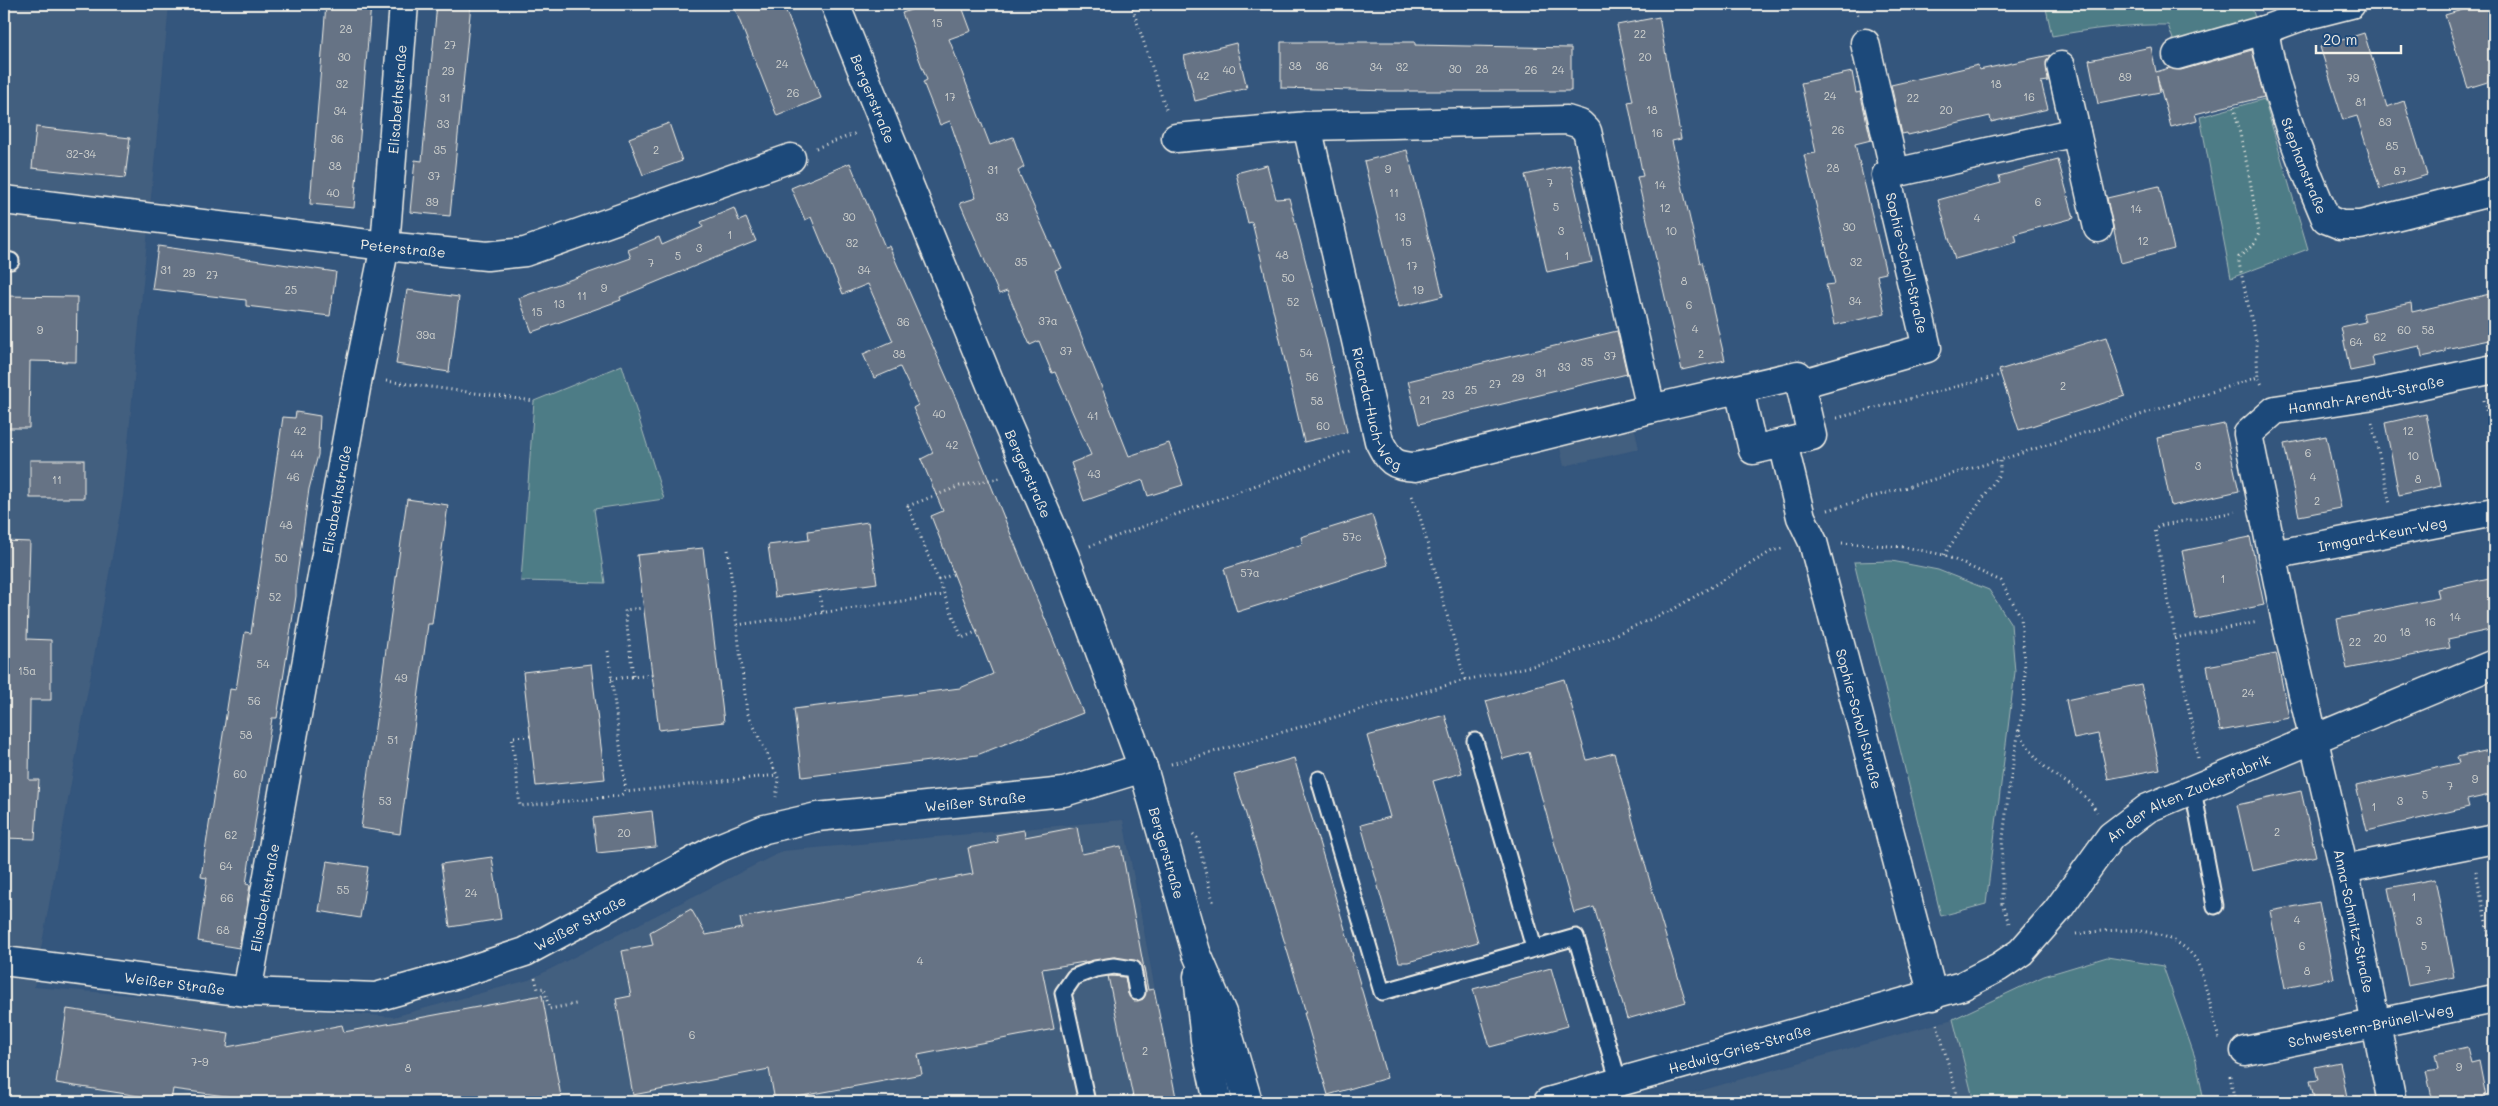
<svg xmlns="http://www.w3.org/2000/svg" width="2498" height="1106" font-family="Mali,sans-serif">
<rect width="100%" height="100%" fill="#34567d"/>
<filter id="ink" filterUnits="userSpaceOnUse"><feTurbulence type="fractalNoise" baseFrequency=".02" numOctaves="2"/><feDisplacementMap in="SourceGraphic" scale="10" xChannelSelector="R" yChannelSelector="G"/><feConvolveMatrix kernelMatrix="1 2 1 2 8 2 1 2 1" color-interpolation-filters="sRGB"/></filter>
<g filter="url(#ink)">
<g fill="#435f7f">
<polygon points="4,4 169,4 123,496 34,987 393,1017 529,980 783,851 1123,820 1176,1102 4,1102"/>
<polygon points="1634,426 1639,449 1564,466 1559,443"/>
<polygon points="1953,1019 1974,1102 1661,1102"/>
</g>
<g fill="#4e7c86" stroke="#a1b6b7">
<path d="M2045,4H2251L2257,25L2176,48L2168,25C2128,24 2091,29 2052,36Z"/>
<polygon points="2264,99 2308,249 2231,278 2200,117"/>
<polygon points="622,365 664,499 594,509 605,583 521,581 534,401"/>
<polygon points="1892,561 1938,570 1989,590 2011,624 2015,672 1986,904 1941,916 1854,562"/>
<polygon points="2107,957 2163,966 2196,1060 2204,1102 1974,1102 1953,1019 2044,976"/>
</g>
<g fill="#667385" stroke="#f4f1e8">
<polygon points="326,4 371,4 354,208 310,204"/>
<polygon points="437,4 471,4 450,216 410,212 415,160 422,161"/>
<polygon points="733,4 783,4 821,98 777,116"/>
<polygon points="928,4 961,4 971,31 949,39 990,145 1013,137 1024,167 1018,171 1061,268 1055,270 1129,456 1169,443 1183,485 1148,496 1143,480 1084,501 1071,463 1091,455 1055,372 1052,373 1039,341 1030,345 1007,291 999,294 960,203 976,198 950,121 940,125 923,82 927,80 902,13"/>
<polygon points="2482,4 2490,4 2494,18 2494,80 2468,88 2445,15"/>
<polygon points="1659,17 1681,139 1672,141 1700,263 1702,262 1725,360 1682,370 1637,177 1643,176 1628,102 1633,101 1617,25"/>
<polygon points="2364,33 2387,107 2404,101 2427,175 2380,189 2357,116 2343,120 2320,47"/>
<polygon points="1281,42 1415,42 1415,45 1571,48 1571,91 1389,91 1281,88"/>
<polygon points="1236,43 1247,88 1195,101 1184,56"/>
<polygon points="2151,47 2156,72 2169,68 2181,70 2252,50 2264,97 2195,114 2197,120 2171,127 2157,76 2160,92 2098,104 2089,60"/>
<polygon points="2050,55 2046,62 2048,81 2041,82 2048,109 1991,122 1990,116 1908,135 1907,133 1902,134 1891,85 1978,65 1979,70"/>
<polygon points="1852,72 1856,93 1860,92 1871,140 1855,144 1886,273 1877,275 1885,314 1834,325 1826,285 1835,284 1804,155 1816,153 1801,83"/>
<polygon points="669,123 682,161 643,175 629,138"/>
<polygon points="36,127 130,138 125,178 32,168"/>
<polygon points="1407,150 1443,296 1399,307 1364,161"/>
<polygon points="2058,160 2074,218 2015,234 2017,242 1955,259 1938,200 2001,183 1999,176"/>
<polygon points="850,163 885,247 889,246 957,401 1083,713 977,755 802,777 794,709 960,688 993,674 931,516 943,511 921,459 933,453 913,408 918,405 900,367 874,378 863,354 893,341 868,284 843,294 811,217 805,220 791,188"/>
<polygon points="1267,165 1276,199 1289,198 1325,335 1347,432 1304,442 1264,271 1252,222 1248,223 1236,173"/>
<polygon points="1570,165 1592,262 1547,272 1525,175"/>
<polygon points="2159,186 2174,249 2121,263 2107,198"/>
<polygon points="734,208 739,221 746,218 756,241 620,297 621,300 532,332 519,298 631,258 628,250 659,237 662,245 703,227 701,222"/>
<polygon points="158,246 336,272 330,316 246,306 246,300 152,289"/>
<polygon points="407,290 459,297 449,372 396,364"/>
<polygon points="2494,293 2494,339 2445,349 2445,352 2422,357 2420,346 2372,356 2374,366 2350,371 2341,327 2365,322 2363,313 2411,303 2412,312"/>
<polygon points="4,296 77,297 76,362 30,361 29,428 4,428"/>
<polygon points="1617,331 1627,374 1419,424 1408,381"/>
<polygon points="2106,337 2125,396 2019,430 1999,370"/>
<polygon points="296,412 320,416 318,455 309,489 296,582 296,596 277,718 272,718 256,817 246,884 250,885 239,948 198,941 207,878 201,877 230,689 236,690 245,632 251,633 283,417 295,418"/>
<polygon points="2426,414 2441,486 2399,495 2385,423"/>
<polygon points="2224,424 2239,491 2171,506 2157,438"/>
<polygon points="2326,436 2341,508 2299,516 2284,444"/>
<rect x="30" y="460" width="54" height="38"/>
<polygon points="407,499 448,505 432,624 428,624 400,834 361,828"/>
<polygon points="1372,515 1388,565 1237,612 1224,569 1303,544 1301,537"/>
<polygon points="868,522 877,583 775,597 768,545 809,540 808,531"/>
<polygon points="2250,537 2264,605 2196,619 2182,551"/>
<polygon points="4,541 30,542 27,639 51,640 51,700 30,700 29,780 39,780 35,839 4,838"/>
<polygon points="703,548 724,722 659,730 637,555"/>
<polygon points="2494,577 2494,629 2448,639 2450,648 2347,669 2337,619 2439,598 2437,589"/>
<polygon points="2276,653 2289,718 2220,731 2207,666"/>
<polygon points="591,664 605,779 536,786 523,672"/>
<polygon points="1564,679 1587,760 1614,753 1661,921 1686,1002 1627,1019 1594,907 1574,913 1529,752 1503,759 1486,701"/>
<polygon points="2141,684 2160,769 2108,779 2098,734 2074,739 2066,700"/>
<polygon points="1445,715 1462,773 1433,781 1478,942 1408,962 1399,962 1361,825 1390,817 1367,736"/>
<polygon points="2494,749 2494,794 2467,800 2469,807 2367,831 2356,786 2459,763 2457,757"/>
<polygon points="1294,758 1353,956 1352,956 1387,1078 1328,1095 1304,1013 1306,1013 1234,775"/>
<polygon points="2301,791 2316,856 2252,871 2237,805"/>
<polygon points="652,811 656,847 597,853 593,818"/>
<polygon points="1077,827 1082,854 1121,846 1148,990 1154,989 1177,1102 1134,1102 1108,976 1125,977 1128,994 1134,1001 1143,999 1146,990 1140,963 1115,957 1042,969 1054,1029 918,1055 922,1074 775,1101 769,1069 633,1095 616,999 631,996 622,951 653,945 650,932 691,909 706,935 742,928 740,918 973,874 968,848 998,842 996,835 1024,830 1025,837"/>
<polygon points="492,857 501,919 450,927 441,864"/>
<polygon points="327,861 368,867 360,918 319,911"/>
<polygon points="2435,879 2454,977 2408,986 2388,888"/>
<polygon points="2319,902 2334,978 2285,988 2270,911"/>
<polygon points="1551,968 1568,1026 1490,1047 1473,989"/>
<polygon points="542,995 562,1102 255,1102 255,1100 173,1089 171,1101 56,1083 67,1009 229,1033 227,1047 342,1025 344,1032"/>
<polygon points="2467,1047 2471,1063 2479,1061 2486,1097 2478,1099 2479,1102 2433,1102 2426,1071 2438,1069 2435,1054"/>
<polygon points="2340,1062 2348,1102 2315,1102 2310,1081 2318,1080 2315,1067"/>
</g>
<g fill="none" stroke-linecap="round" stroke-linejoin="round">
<defs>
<g id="service">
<polyline points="4,260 11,261"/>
<polyline points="1475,741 1534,948"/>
<polyline points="1319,779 1382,992 1576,937 1619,1083"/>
<polyline points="2193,790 2215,906"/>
<polyline points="1087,1102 1063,993 1074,977 1095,969 1114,966 1133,969 1137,992"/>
</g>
<g id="minor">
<polyline points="2297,4 2300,17 2351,4"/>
<path id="s1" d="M2300,17L2264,30C2275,96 2300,158 2326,219L2341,225H2360L2494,191"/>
<polyline points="1865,43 1895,173"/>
<polyline points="2177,55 2264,30"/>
<polyline points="2061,66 2076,132"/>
<path id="s2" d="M1307,126L1379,441C1389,461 1393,466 1416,467L1651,409"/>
<polyline points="1176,138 1307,126 1567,120 1580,124 1587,131 1651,409 1798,375 1812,436 1783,443"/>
<path id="s3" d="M4,200L385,246L487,256L525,252L791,158"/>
<polyline points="1800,384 1927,348 1886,175 2076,132 2098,228"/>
<path id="s4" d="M1739,389L1753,450L1783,443L1801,517L1813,542L1933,996"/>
<path id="s5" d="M2272,555L2494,512"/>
<polyline points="2344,869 2494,839"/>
<path id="s6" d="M4,961L247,992L376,997L454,975L525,952L716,849L765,829L817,817L1064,792L1143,768"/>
<path id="s7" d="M247,992L358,377L385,246L404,4"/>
<path id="s8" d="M2245,1051L2494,999"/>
<path id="s9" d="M1548,1102L1962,986L1999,967L2021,952L2057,911L2111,836L2148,808L2494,664"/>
<path id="s10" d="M2392,1102L2344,869L2285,617L2248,434L2275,410L2367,396L2494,369"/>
</g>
<g id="tertiary">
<path id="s11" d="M835,4L1000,407L1065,557L1143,768L1196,952L1222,1013L1248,1102"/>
<polyline points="1198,976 1205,1040 1218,1102"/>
</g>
</defs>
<use href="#service" stroke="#f4f1e8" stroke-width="19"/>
<use href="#minor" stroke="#f4f1e8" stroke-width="31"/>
<use href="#tertiary" stroke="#f4f1e8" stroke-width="31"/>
<g stroke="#f4f1e8" stroke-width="3" stroke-dasharray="1 4" stroke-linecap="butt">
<polyline points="1131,4 1167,112"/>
<polyline points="1856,4 1858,16"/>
<polyline points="2234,107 2249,174 2259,233 2254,244 2239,257 2239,263 2256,340 2258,377"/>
<polyline points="816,148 857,133"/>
<polyline points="386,381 534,401"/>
<polyline points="2484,400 2494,448"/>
<polyline points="1837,418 2001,375"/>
<polyline points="2372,423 2390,504"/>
<polyline points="1412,496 1420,517 1465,680"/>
<polyline points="1828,510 2000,460"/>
<polyline points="1842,543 1905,547 1944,555 2001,581 2021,617 2025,670 2024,701 2009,788 2002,847 2002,904 2009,923"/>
<polyline points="1090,546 1352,450"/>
<polyline points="728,550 747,712 777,775 779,780 776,797"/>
<polyline points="1944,555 2000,473 2000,460 2258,377 2262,385"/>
<polyline points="938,580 954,574"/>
<polyline points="819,591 823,612"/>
<polyline points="737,625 944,595"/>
<polyline points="978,631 962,638 908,506 960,486 1000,478"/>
<polyline points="2175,638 2258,622"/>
<polyline points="608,651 626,792 777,775"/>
<polyline points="633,676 625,610 643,608"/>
<polyline points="611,679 653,675"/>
<path d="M2018,730C2026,744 2034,757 2046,768C2065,784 2083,789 2097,812"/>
<polyline points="530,736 512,737 520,806 619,796 626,792"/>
<polyline points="2198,758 2155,529 2162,525 2235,512"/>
<polyline points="1171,764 1465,680 1551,662 1672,610 1772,551 1784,548"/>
<polyline points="1193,834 1197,838 1214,905"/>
<polyline points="2476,871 2494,963"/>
<path d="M2076,934C2114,929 2167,923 2195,958C2202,967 2215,1024 2219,1039"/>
<polyline points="535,978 538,989 544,988 549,1009 576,1004"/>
<polyline points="1937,1024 1959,1102"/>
<polyline points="2230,1076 2235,1102"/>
</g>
<use href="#service" stroke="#1f4a7a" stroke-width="15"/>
<use href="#minor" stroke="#1f4a7a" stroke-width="28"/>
<use href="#tertiary" stroke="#1f4a7a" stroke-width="28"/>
</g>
</g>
<g text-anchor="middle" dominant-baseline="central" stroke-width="4.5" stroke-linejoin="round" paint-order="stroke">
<g font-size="11" fill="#d0d2cf">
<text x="937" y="22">15</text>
<text x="346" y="28">28</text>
<text x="1640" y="33">22</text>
<text x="450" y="44">27</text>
<text x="344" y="56">30</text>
<text x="1645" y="56">20</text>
<text x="782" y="63">24</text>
<text x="1295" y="65">38</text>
<text x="1322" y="65">36</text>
<text x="1376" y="66">34</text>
<text x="1402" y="66">32</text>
<text x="1455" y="68">30</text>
<text x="1482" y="68">28</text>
<text x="1229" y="69">40</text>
<text x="1531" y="69">26</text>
<text x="1558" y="69">24</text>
<text x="448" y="70">29</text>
<text x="1203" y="75">42</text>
<text x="2125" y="76">89</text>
<text x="2353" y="77">79</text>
<text x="342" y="83">32</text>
<text x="1996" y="83">18</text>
<text x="793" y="92">26</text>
<text x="1830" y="95">24</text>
<text x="950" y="96">17</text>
<text x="2029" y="96">16</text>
<text x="445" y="97">31</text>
<text x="1913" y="97">22</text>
<text x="2361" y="101">81</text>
<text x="1652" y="109">18</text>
<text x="1946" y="109">20</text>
<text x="340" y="110">34</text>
<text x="2385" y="121">83</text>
<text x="443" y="123">33</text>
<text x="1838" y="129">26</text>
<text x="1657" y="132">16</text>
<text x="337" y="138">36</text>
<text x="2392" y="145">85</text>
<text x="440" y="149">35</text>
<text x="656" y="149">2</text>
<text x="81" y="153">32-34</text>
<text x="335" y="165">38</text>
<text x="1833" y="167">28</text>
<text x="1388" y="168">9</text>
<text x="993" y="169">31</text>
<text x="2400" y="170">87</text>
<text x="434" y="175">37</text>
<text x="1550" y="182">7</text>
<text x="1660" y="184">14</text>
<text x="333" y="192">40</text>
<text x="1394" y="192">11</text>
<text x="432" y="201">39</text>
<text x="2038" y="201">6</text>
<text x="1556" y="206">5</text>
<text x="1665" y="207">12</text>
<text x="2136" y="208">14</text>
<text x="849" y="216">30</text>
<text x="1002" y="216">33</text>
<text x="1400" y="216">13</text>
<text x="1977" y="217">4</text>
<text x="1849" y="226">30</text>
<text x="1561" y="230">3</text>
<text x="1671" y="230">10</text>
<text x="730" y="234">1</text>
<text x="2143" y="240">12</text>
<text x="1406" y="241">15</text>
<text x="852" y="242">32</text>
<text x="699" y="247">3</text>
<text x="1282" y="254">48</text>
<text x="678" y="255">5</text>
<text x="1567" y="255">1</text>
<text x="1021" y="261">35</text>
<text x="1856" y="261">32</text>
<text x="651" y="262">7</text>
<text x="1412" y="265">17</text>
<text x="166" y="269">31</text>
<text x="864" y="269">34</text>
<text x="189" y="272">29</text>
<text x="212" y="274">27</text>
<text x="1288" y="277">50</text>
<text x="1684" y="280">8</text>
<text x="604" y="287">9</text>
<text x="291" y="289">25</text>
<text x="1418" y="289">19</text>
<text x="582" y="295">11</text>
<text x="1855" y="300">34</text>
<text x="1293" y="301">52</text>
<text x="559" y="303">13</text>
<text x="1689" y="304">6</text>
<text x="537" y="311">15</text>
<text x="1048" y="320">37a</text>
<text x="903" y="321">36</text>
<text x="1695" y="328">4</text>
<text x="40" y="329">9</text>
<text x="2404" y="329">60</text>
<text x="2428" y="329">58</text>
<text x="426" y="334">39a</text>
<text x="2380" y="336">62</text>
<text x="2356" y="341">64</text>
<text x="1066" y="350">37</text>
<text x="1306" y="352">54</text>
<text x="899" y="353">38</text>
<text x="1701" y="353">2</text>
<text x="1610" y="355">37</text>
<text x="1587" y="361">35</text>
<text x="1564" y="366">33</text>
<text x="1541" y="372">31</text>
<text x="1312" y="376">56</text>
<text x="1518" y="377">29</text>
<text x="1495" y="383">27</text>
<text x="2063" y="385">2</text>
<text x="1471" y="389">25</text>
<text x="1448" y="394">23</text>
<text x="1425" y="399">21</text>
<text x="1317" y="400">58</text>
<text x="939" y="413">40</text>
<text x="1093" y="415">41</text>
<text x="1323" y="425">60</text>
<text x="300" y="430">42</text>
<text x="2408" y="430">12</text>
<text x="952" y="444">42</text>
<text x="2308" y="452">6</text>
<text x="297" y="453">44</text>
<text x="2413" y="455">10</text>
<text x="2198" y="465">3</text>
<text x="1094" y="473">43</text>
<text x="293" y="476">46</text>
<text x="2313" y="476">4</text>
<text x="2418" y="478">8</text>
<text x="57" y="479">11</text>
<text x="2317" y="500">2</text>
<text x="286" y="524">48</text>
<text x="1352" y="536">57c</text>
<text x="281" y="557">50</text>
<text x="1250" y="572">57a</text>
<text x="2223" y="578">1</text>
<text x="275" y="596">52</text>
<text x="2455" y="616">14</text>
<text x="2430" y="621">16</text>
<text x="2405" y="631">18</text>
<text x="2380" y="637">20</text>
<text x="2355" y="641">22</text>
<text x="263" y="663">54</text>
<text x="27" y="670">15a</text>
<text x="401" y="677">49</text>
<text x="2248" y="692">24</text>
<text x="254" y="700">56</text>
<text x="246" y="734">58</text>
<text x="393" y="739">51</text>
<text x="240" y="773">60</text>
<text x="2475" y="778">9</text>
<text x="2450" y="785">7</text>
<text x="2425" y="794">5</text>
<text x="385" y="800">53</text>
<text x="2400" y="800">3</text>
<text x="2374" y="806">1</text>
<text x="2277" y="831">2</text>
<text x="624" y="832">20</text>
<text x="231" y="834">62</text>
<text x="226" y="865">64</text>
<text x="343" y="889">55</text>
<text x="471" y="892">24</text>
<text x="2414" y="896">1</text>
<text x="227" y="897">66</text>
<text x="2297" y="919">4</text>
<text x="2419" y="920">3</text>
<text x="223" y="929">68</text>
<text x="2302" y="945">6</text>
<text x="2424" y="945">5</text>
<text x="920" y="960">4</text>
<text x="2428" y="969">7</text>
<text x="2307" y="970">8</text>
<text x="692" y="1034">6</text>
<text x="1145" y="1050">2</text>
<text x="200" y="1061">7-9</text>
<text x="2459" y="1066">9</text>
<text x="408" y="1067">8</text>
</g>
<g font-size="14" fill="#f4f1e8" stroke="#1f4a7a">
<text stroke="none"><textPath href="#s7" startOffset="906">Elisabethstraße</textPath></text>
<text stroke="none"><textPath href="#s11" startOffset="102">Bergerstraße</textPath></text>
<text stroke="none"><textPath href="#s1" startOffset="180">Stephanstraße</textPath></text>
<text stroke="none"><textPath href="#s3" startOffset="402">Peterstraße</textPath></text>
<text transform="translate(1907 263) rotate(77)">Sophie-Scholl-Straße</text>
<text stroke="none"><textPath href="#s10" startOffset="812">Hannah-Arendt-Straße</textPath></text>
<text stroke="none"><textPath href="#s2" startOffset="292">Ricarda-Huch-Weg</textPath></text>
<text stroke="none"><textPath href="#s11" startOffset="508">Bergerstraße</textPath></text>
<text stroke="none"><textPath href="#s7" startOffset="501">Elisabethstraße</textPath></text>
<text stroke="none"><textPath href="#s5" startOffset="112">Irmgard-Keun-Weg</textPath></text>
<text stroke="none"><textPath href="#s4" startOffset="380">Sophie-Scholl-Straße</textPath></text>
<text stroke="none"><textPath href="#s9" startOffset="732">An der Alten Zuckerfabrik</textPath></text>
<text stroke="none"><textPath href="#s6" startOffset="1012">Weißer Straße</textPath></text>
<text stroke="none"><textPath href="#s11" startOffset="912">Bergerstraße</textPath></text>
<text stroke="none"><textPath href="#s7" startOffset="96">Elisabethstraße</textPath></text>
<text transform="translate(2354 921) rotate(78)">Anna-Schmitz-Straße</text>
<text stroke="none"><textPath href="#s6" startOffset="592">Weißer Straße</textPath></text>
<text stroke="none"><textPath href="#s6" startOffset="172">Weißer Straße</textPath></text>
<text stroke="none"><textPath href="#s8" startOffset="128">Schwestern-Brünell-Weg</textPath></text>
<text stroke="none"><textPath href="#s9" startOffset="199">Hedwig-Gries-Straße</textPath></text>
</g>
</g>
<rect width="2498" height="1106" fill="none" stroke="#1f4a7a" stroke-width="20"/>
<rect x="10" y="10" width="2478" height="1086" fill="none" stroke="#f4f1e8" stroke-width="2" filter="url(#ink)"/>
<path d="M2316 45v8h85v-8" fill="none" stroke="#f4f1e8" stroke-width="2.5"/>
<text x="2323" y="45" font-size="15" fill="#f4f1e8" stroke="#1f4a7a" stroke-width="4" paint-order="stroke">20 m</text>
</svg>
